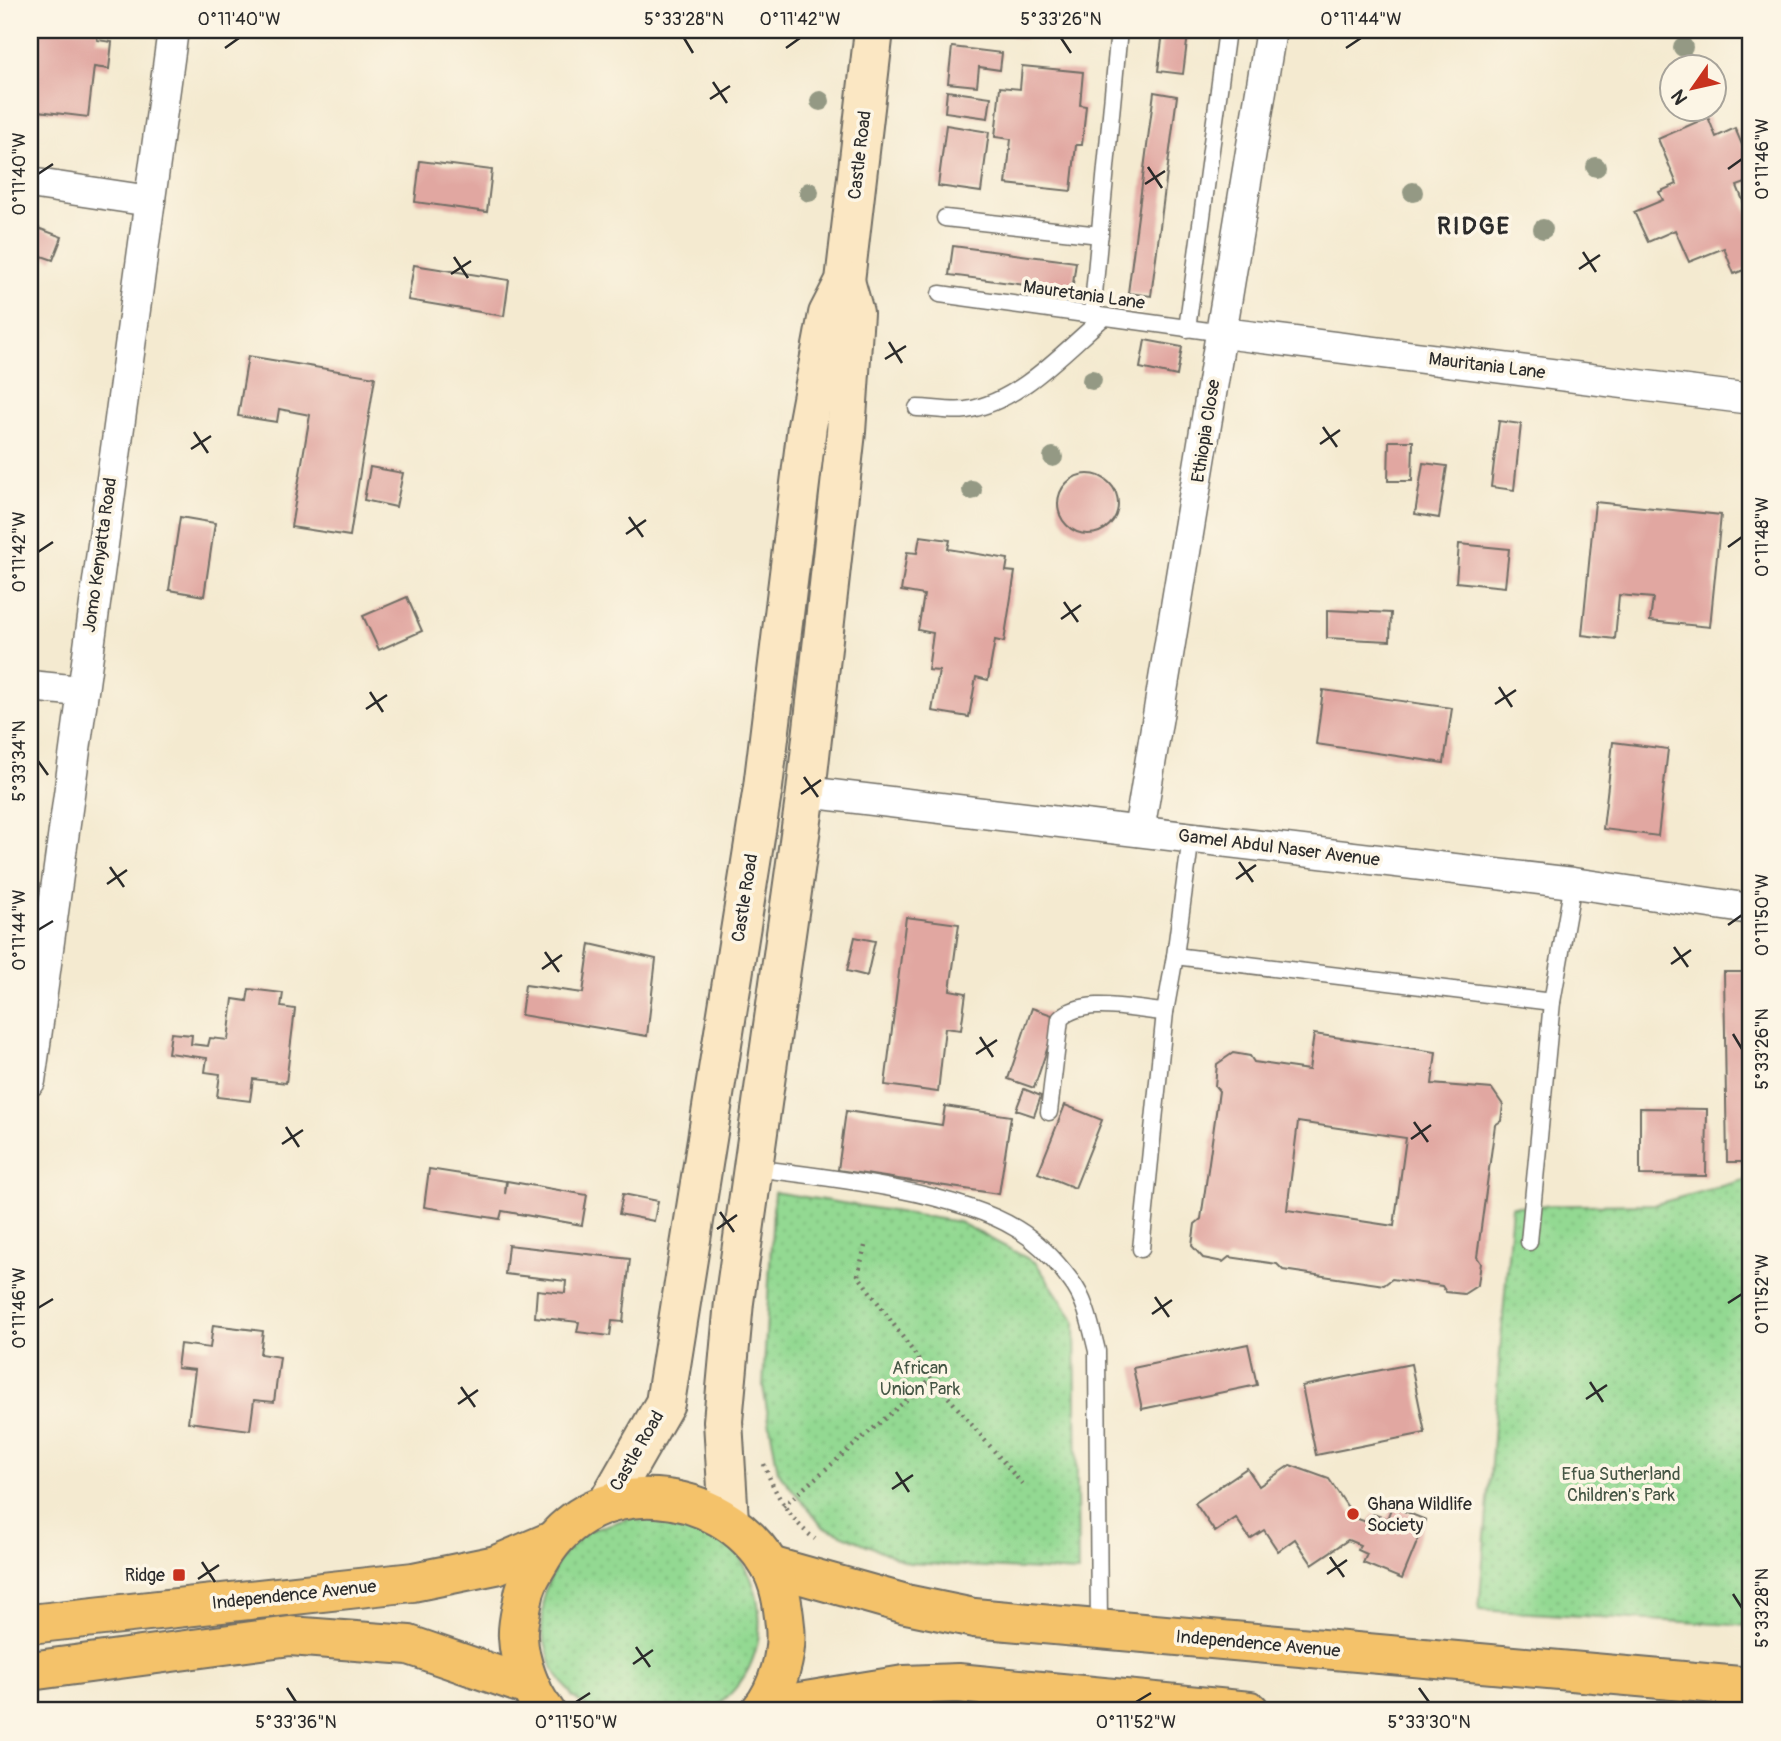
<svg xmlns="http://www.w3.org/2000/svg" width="1781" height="1741" font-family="Pangolin,sans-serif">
<defs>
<pattern id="grass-dots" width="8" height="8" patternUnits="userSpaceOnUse" patternTransform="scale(1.75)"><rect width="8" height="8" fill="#93d992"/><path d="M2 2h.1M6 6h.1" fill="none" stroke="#7fba7e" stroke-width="1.8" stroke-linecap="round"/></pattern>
</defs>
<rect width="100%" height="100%" fill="#fcf5e5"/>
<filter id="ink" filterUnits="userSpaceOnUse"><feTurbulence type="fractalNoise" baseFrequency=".0143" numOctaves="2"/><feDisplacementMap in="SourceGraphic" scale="14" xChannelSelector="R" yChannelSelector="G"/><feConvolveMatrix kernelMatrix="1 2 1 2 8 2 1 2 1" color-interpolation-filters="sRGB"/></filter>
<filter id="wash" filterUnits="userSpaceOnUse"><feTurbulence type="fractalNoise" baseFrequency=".00686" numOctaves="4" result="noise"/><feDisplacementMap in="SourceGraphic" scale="28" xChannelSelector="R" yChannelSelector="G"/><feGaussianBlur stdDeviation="1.57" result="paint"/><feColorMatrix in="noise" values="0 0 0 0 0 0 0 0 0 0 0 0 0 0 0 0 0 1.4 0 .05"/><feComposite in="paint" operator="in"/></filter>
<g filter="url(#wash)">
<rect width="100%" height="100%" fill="#f4ead0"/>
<g fill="url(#grass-dots)" stroke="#5f825e" stroke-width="2">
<polygon points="1751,1178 1751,1626 1479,1610 1512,1206 1656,1204"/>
<polygon points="774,1192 959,1222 1036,1263 1075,1321 1078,1572 909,1563 822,1526 778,1472 763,1387"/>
<path d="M655,1510C673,1517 708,1526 721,1537C756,1566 769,1619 752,1661C744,1682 728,1697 712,1711H592L573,1697L552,1667L542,1631L544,1593L559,1559L585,1532Z"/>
</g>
<g id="blocks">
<g fill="#e1a7a1" fill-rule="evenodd">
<polygon points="30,30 98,30 97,40 112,42 109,69 94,67 88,117 30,110"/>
<polygon points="1005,30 1035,30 1023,39 1011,36"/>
<polygon points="1163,32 1188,34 1183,74 1158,71"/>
<polygon points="952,47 1002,53 1000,70 979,67 977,86 948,83"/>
<polygon points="1022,66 1083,72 1080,105 1086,106 1082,145 1076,145 1071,191 1006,184 1011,139 995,137 1000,87 1020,89"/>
<polygon points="947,91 991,97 988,118 945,112"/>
<polygon points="1154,92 1177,96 1151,296 1128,293"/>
<polygon points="1708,117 1716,137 1735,128 1751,166 1751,181 1737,186 1751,220 1749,238 1751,267 1734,274 1724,248 1689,262 1675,230 1648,242 1634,212 1663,200 1659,192 1677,184 1658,139"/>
<polygon points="946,125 989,132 981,192 938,186"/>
<polygon points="420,161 492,170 487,212 415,202"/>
<polygon points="30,225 62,237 53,260 30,252"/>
<polygon points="953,246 1076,262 1072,291 949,275"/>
<polygon points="414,265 509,280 504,316 408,300"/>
<polygon points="1145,340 1182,347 1177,376 1140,368"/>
<polygon points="248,356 375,377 350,536 291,527 310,415 279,409 277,422 238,416"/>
<polygon points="1499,421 1521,424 1514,490 1491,487"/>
<polygon points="1389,441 1413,441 1412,481 1388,481"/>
<polygon points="1423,463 1447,466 1439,518 1415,514"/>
<polygon points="370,467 403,473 396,507 364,500"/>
<circle cx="1088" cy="504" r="30"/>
<polygon points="1595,502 1721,515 1710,627 1650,621 1653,598 1619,595 1615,639 1582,635"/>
<polygon points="180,517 215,523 204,596 169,590"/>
<polygon points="920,536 950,540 948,549 1008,559 1006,571 1015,572 1004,642 995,640 988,680 976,677 969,717 932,711 939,671 928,670 933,633 918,630 924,595 901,591 907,552 917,553"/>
<polygon points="1459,544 1509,549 1505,587 1456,582"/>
<polygon points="407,597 422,631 379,650 363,616"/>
<polygon points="1327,610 1391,613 1390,641 1327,638"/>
<polygon points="1323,690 1452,708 1444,763 1316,744"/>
<polygon points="1613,742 1668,749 1658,836 1603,829"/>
<polygon points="906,917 959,924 950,990 966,993 961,1030 945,1028 938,1092 885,1085"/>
<polygon points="855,937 875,941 867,976 847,971"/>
<polygon points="590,944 656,959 647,1036 521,1015 525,985 583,993"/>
<polygon points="1724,972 1751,972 1751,1162 1727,1162"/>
<polygon points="249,989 283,993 281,1007 295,1009 286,1083 253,1079 250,1101 217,1097 220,1074 205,1072 207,1058 168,1053 171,1033 192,1035 191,1044 208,1046 210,1038 228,1040 233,999 247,1001"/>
<polygon points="1032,1008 1058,1017 1034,1088 1008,1079"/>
<path d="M1314,1034L1436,1052L1432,1084L1492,1089L1503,1105L1501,1121L1495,1125L1477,1257L1481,1263L1478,1285L1464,1294L1446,1292L1442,1286L1392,1279L1384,1285L1283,1270L1277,1264L1229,1257L1223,1262L1203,1258L1192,1246L1195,1224L1201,1219L1219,1091L1215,1086L1217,1064L1233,1053L1250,1056L1254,1062L1309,1070ZM1298,1122L1406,1138L1394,1226L1287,1210Z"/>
<polygon points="1024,1089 1041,1096 1034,1116 1016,1110"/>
<polygon points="1065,1105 1102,1120 1075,1188 1038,1173"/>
<polygon points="945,1106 1011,1116 999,1194 838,1170 846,1111 942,1125"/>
<polygon points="1640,1108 1707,1109 1706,1176 1640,1175"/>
<polygon points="429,1169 506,1181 505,1194 507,1181 587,1195 582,1225 502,1211 500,1219 424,1207"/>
<polygon points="623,1194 658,1201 654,1221 619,1214"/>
<polygon points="508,1245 630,1259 623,1322 612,1321 610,1336 577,1332 579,1322 535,1317 537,1290 565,1293 566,1281 505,1274"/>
<polygon points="213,1325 263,1331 260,1354 280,1357 274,1402 254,1400 250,1430 188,1422 195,1370 177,1368 180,1344 210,1348"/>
<polygon points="1248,1344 1257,1385 1142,1409 1133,1368"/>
<polygon points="1411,1364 1425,1433 1316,1455 1302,1386"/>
<polygon points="1290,1465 1329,1479 1355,1518 1369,1523 1373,1514 1387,1519 1392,1506 1426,1520 1402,1579 1363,1563 1367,1554 1358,1550 1360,1545 1348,1540 1312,1564 1295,1539 1278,1551 1264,1530 1250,1539 1236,1518 1215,1532 1195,1503 1247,1468 1259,1486"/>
</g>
</g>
</g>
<g filter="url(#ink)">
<use href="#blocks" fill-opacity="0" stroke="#716e65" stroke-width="2"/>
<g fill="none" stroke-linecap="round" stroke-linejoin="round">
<defs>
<g id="lane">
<polyline points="945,218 1100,235"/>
<polyline points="940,294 1223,333"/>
<polyline points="1092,315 1119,30"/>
<polyline points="1187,329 1227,30"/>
<path d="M917,408C932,408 950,412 966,410C1020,402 1064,351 1104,317"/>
<polyline points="1191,837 1175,956 1552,1002"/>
<path d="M1049,1112L1060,1019C1083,996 1134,1010 1165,1012"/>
<path d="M753,1168C826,1177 956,1191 1017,1229C1037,1241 1057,1262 1071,1281C1086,1300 1091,1327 1097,1351L1099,1630"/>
<polyline points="1529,1242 1552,1002 1573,883"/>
<polyline points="1141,1249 1165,1012 1175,956"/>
</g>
<g id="street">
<polyline points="30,183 150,201"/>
<polyline points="1223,333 1751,399"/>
<polyline points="30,686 80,691"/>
<polyline points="806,792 1573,883 1751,909"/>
<polyline points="1139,831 1271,30"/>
<polyline points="30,1081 173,30"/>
</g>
<g id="secondary">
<polyline points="607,1504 665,1403 763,787 807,426 828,314 845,281 874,30"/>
<polyline points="729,1521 723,1421 734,1302 806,792 846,432 854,313 845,281"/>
</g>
<g id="primary">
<polyline points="770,1566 906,1604 974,1618 1751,1687"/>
<polyline points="30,1624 413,1582 496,1565 552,1541"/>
<polyline points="30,1671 290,1636 409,1645 531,1687"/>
<polyline points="763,1708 904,1685 958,1683 1250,1711"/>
<path d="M545,1711C530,1693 519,1660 518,1637C517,1625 521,1611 523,1600C525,1583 534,1571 542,1557C594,1470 720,1484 769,1565C780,1583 783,1605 785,1626C788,1653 778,1690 760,1711"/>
</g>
</defs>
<use href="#lane" stroke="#716e65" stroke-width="19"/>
<use href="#street" stroke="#716e65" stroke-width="33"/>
<use href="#secondary" stroke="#716e65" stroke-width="42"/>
<use href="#primary" stroke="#716e65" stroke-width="42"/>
<g stroke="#716e65" stroke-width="4.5" stroke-dasharray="2 5" stroke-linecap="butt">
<polyline points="865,1246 858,1275 932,1378 1023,1485"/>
<path d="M764,1464C775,1494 790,1520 815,1539"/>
<polyline points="783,1506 932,1378"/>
</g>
<use href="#lane" stroke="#fff" stroke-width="16"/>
<use href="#street" stroke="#fff" stroke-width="30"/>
<use href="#secondary" stroke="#fbe7c3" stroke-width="38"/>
<use href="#primary" stroke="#f4c26a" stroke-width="38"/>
</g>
<g fill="#949984">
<circle cx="1683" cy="47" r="10"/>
<circle cx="820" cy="101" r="10"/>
<circle cx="1596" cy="167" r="10"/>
<circle cx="809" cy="192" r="10"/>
<circle cx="1413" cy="192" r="10"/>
<circle cx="1543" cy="229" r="10"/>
<circle cx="1092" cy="380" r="10"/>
<circle cx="1053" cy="457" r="10"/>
<circle cx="972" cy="490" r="10"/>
</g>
</g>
<path fill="none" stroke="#2b2b2b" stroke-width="2.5" d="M684,38L693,53M1061,38L1071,53M225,48L239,38M786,48L800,38M1346,48L1361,38M713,82L727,103M710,99L730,86M1148,167L1162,188M1728,169L1742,159M38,174L53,164M1145,184L1165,171M1583,252L1596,272M454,257L468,278M1579,269L1600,255M451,274L471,261M889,342L902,363M885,359L906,346M1323,427L1337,447M194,432L208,453M1320,444L1340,430M191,449L211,436M629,517L643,537M626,534L646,520M1728,547L1742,537M38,552L53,542M1064,602L1078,622M1061,619L1081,605M1499,687L1512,707M370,692L383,712M1495,704L1516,690M366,709L387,695M38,761L48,775M804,777L818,797M801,794L821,780M1239,862L1253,882M110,867L124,887M1236,879L1256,865M107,884L127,870M1728,925L1742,915M38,930L53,921M1674,947L1688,967M545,952L559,972M1671,964L1691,950M542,969L562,955M1733,1034L1742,1049M980,1037L993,1057M976,1054L997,1040M1414,1122L1428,1142M286,1127L299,1147M1411,1139L1431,1125M282,1144L303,1130M720,1212L734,1232M717,1229L737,1215M1155,1297L1169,1317M1728,1303L1742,1294M38,1308L53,1299M1152,1314L1172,1300M1590,1382L1603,1402M461,1387L475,1407M1586,1399L1607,1385M458,1404L478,1390M896,1472L909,1492M892,1489L913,1475M1330,1557L1344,1577M202,1562L215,1582M1327,1574L1347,1560M198,1579L219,1565M1733,1594L1742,1608M636,1647L650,1667M633,1664L653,1650M287,1688L296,1702M1419,1688L1429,1702M576,1702L590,1693M1136,1702L1151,1693"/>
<g fill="#c8321e" stroke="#fcf5e5" stroke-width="2.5">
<circle cx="1353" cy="1514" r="7"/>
<rect x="172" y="1568" width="14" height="14" rx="3.5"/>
</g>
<g text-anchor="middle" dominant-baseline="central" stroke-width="7" stroke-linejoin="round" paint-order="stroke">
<g font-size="18" fill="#2b2b2b" stroke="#fcf5e5">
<text transform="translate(860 155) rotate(-83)">Castle Road</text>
<text transform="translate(1084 295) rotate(8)">Mauretania Lane</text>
<text transform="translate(1487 366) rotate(7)">Mauritania Lane</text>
<text transform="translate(1206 431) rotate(-81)">Ethiopia Close</text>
<text transform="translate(100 555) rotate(-82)">Jomo Kenyatta Road</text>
<text transform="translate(1279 848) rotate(7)">Gamel Abdul Naser Avenue</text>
<text transform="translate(745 898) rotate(-81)">Castle Road</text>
<text transform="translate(637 1451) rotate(-60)">Castle Road</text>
<text transform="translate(294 1595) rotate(-6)">Independence Avenue</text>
<text transform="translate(1258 1644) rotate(5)">Independence Avenue</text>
</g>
<g font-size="18" fill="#455645" stroke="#fcf5e5">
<text x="920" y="1368">African<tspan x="920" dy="21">Union Park</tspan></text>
<text x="1621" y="1474">Efua Sutherland<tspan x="1621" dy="21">Children's Park</tspan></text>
</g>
<g font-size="18" fill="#2b2b2b" stroke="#fcf5e5" text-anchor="start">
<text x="1367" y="1504">Ghana Wildlife<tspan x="1367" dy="21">Society</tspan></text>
<text x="165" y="1575" text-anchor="end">Ridge</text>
</g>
<g font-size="24" font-weight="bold" letter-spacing="2" fill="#2b2b2b" stroke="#fcf5e5">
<text x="1474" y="226">RIDGE</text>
</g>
</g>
<rect width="1781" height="1741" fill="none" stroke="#fcf5e5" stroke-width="77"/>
<g transform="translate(1693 88) rotate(236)"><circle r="33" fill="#fcf5e5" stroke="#a8a49b" stroke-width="2"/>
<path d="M0-5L12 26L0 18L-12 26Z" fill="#c8321e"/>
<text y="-10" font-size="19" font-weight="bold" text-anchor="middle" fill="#2b2b2b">N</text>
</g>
<rect x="38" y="38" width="1704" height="1664" fill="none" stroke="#2b2b2b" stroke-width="2.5"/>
<g font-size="18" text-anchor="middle" fill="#2b2b2b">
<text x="239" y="25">0°11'40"W</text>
<text x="684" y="25">5°33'28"N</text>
<text x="800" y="25">0°11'42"W</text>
<text x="1061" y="25">5°33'26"N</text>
<text x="1361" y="25">0°11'44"W</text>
<text transform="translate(1762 159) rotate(-90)" y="6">0°11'46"W</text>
<text transform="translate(19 174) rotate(-90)" y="6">0°11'40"W</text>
<text transform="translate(1762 537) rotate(-90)" y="6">0°11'48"W</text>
<text transform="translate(19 552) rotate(-90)" y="6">0°11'42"W</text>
<text transform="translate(19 761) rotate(-90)" y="6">5°33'34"N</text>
<text transform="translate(1762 915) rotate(-90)" y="6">0°11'50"W</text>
<text transform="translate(19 930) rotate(-90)" y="6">0°11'44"W</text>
<text transform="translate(1762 1049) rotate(-90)" y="6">5°33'26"N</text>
<text transform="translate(1762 1294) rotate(-90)" y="6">0°11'52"W</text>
<text transform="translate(19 1308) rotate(-90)" y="6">0°11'46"W</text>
<text transform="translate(1762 1608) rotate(-90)" y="6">5°33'28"N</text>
<text x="296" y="1728">5°33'36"N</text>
<text x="576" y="1728">0°11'50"W</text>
<text x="1136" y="1728">0°11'52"W</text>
<text x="1429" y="1728">5°33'30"N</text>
</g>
</svg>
